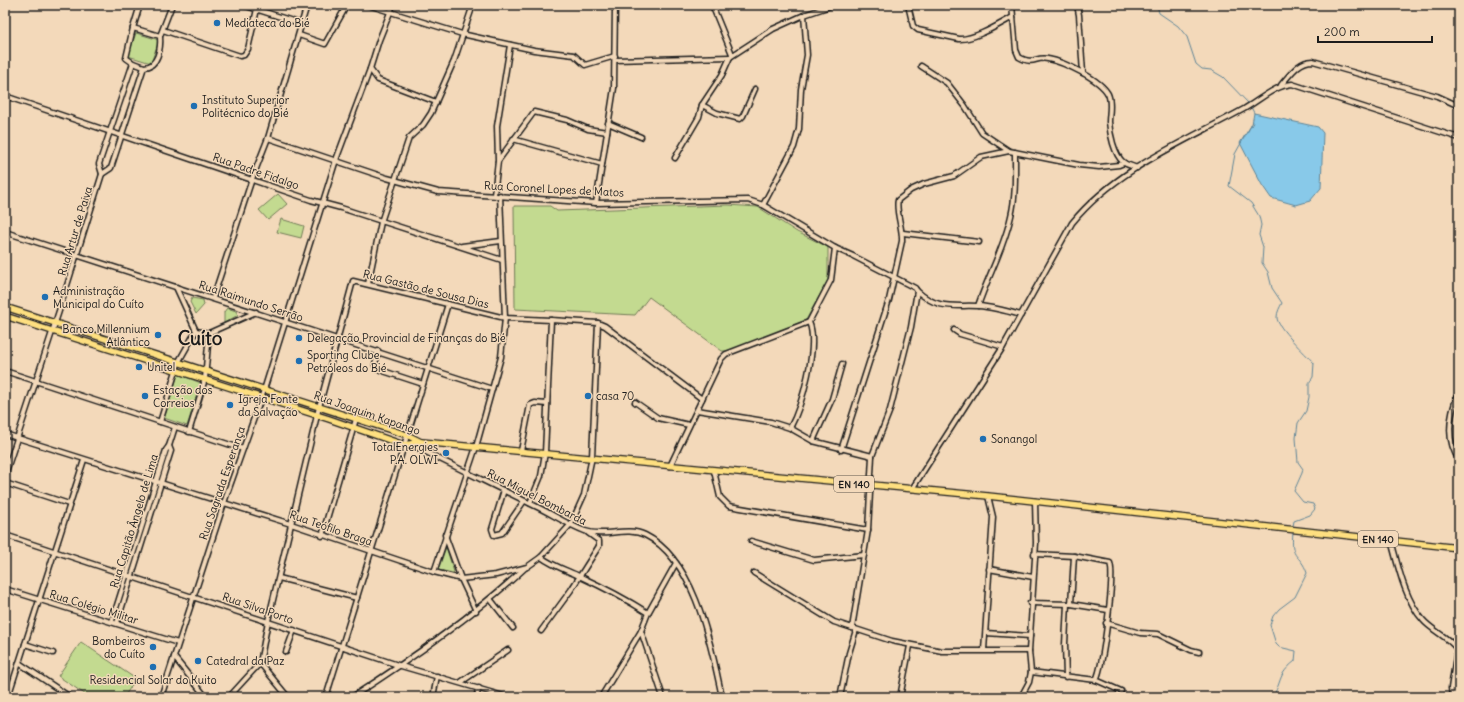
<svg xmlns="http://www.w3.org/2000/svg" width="1464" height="702" font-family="Delius,sans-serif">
<rect width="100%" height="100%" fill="#f3d9ba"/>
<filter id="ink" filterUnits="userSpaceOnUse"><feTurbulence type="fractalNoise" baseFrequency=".025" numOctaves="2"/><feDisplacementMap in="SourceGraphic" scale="8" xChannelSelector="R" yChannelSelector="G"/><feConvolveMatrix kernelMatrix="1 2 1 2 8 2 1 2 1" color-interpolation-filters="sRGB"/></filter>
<g filter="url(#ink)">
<g fill="#c3da90" stroke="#707b56">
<polygon points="136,33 159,40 151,63 128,56"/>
<polygon points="278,194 287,204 268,220 259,210"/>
<polygon points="728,205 758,207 797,232 828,247 828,280 806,320 729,351 722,351 649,297 635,315 515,309 514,206 550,206 557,211"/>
<polygon points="281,219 304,226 301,238 277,232"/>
<polygon points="192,298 203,300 204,305 196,314 190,302"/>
<polygon points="227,308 236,311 238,315 224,323 224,312"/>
<polygon points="178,374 201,383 187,426 164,418"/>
<polygon points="446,547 454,572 453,573 438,570"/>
<polygon points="81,642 136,679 124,697 89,697 58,676"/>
</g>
<polygon fill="#88c9e9" stroke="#5d8497" points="1254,113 1318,127 1323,133 1321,188 1310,201 1296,205 1271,198 1262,185 1240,143 1252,124"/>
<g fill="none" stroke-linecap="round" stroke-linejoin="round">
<g stroke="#5d8497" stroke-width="1">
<polyline points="1157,5 1159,13 1178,26 1187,37 1196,64 1202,69 1211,70 1223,77 1249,104"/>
<polyline points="1251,107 1254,113"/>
<polyline points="1247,133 1253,122"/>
<path d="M1245,136L1235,154L1229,186L1251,203L1259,216L1261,225L1259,235L1263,247L1262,263L1268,272L1272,288L1282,303C1280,307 1277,312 1277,317C1276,327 1306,354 1314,363L1313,377L1309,383V397L1306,411L1298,423L1296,438L1298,462L1303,469L1302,473L1294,491L1303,502L1313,504L1315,509L1310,515L1294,521L1293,526"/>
<path d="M1272,697C1283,682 1276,676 1295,661L1296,651L1279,647L1276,644L1270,625L1273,616L1279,609L1295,597L1307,573C1300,552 1290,562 1293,532"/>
</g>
<defs>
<g id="minor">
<polyline points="243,5 302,24"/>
<polyline points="368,5 462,34 534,50 574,55 585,65 615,56"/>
<polyline points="393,5 379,40 370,69 378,80 436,102"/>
<polyline points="464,5 471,8"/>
<polyline points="712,5 732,54"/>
<path d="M908,5L913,26L918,30L959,39C974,40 1000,24 1013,17"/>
<path d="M1012,5L1016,50L1019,57C1035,66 1035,56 1048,59C1064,62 1100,79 1108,94C1112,103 1109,113 1109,122C1110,134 1114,154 1123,162C1126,165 1133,166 1137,168"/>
<polyline points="1077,5 1079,15 1083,73"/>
<path d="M133,28L160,36C161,48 158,67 144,67L111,168L102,174L99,164L133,63L126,58Z"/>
<polyline points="133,28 140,5"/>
<polyline points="163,30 240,56 244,55 248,49 257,9 255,5"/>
<polyline points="299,35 325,44 347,5"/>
<polyline points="160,36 172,5"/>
<polyline points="615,60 730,57"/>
<polyline points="133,63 144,67"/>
<polyline points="921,66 947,83 965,106 982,133 1009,151 1079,165 1099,167 1119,165 1124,163"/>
<path d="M1281,85C1290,75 1298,61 1313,61L1437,96L1459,106"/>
<polyline points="5,96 311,200 341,208 502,260"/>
<polyline points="702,105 717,113 740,119 743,116 755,89"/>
<polyline points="608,123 641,137"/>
<polyline points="268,138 387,178 438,192 596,203 748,200 763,205 835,248 853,256 915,288 917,291 911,327 890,410 872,456 868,530 852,628"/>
<polyline points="513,139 602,164"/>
<polyline points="675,158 699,117 702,105 722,75 730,57 773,29 804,15"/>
<polyline points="498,161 534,112 567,120 588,129 607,132"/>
<polyline points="494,195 498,161 497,126 510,45"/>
<polyline points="596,203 614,88 615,5"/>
<polyline points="763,205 794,147 799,129 801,89 807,55 804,15 833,5"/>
<polyline points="5,232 492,389"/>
<polyline points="903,233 979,242"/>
<polyline points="462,246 501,241"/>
<polyline points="368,284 381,222 409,138 423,125 431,113 454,61 473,5"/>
<path d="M917,291C938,310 953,305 978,306C993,307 1007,311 1021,315"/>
<polyline points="213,298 252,179 268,138 307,5"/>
<path d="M978,306C988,276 1004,248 1011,216C1016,196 1015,173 1015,152"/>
<polyline points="598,323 605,326 702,399 670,466"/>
<polyline points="954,330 960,334 1003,347"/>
<polyline points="196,331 209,333"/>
<polyline points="378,351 375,365 377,369 423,384"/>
<polyline points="5,371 243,449"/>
<path d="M1459,392C1450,413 1445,439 1459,460"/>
<polyline points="702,399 721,359 726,354 809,322 831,280 835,248"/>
<polyline points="635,402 658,418 689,425"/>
<polyline points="697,410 771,422 790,428 813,441 872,456"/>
<polyline points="160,422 179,361 196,331 176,287"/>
<path d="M790,428C802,406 819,345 809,322"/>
<polyline points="189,432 205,379 209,333 256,312"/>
<polyline points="5,434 291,524 434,572 461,579 496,575 527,567 541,557 571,524 584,495 592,457 598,323 551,320 545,453 541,476 530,503"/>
<polyline points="813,441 832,399 842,364"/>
<path d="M412,445C451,465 491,484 531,504C549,512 566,524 585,531C604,538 626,526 645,535C696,560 711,647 722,697"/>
<path d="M841,450L889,300L902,241C903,229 895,210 898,200L911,190L924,184L954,176L981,157L1009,151"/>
<polyline points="521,451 530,405 535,403 547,404"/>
<polyline points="714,471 720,497 729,506 868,530"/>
<polyline points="5,475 59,311 102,174"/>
<polyline points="5,483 69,504"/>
<path d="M912,489L1003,347L1072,223C1116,169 1184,142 1244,109C1260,100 1274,86 1292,84L1459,138"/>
<polyline points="504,490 492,529 494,535 502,533 524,501"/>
<polyline points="5,535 401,666 507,697"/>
<polyline points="445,535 461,579 476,611"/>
<polyline points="322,536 356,419"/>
<path d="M1391,540C1398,566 1405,600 1423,620C1431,630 1453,640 1457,650L1451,688L1452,697"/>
<polyline points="751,541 814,560 864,555"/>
<path d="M541,557C553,566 566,570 579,576C603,587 626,599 648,613"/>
<polyline points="989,569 1033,577"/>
<polyline points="434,572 476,447 501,357 505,318 500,195"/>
<polyline points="754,573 834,622 892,641 942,651 1029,651"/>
<polyline points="279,578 357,598"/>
<polyline points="5,589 178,643"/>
<polyline points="491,600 513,628"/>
<polyline points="1030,603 1071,604 1108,610"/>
<polyline points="1071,604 1074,556"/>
<polyline points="112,621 166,450 169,446 175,427"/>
<polyline points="117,623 171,451 169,446"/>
<polyline points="1106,623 1140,633 1158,634 1191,650 1199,652"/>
<polyline points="541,631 571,590 599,546 599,541 588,533"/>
<polyline points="641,631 648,613 676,563"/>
<polyline points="986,633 1030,636"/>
<polyline points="25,644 53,653"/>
<polyline points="984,650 993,517 988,496"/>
<polyline points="286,652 294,630"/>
<polyline points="174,657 206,697"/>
<polyline points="19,663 70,697"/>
<polyline points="260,663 288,697"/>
<path d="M1031,672L1096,680C1103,667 1115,576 1110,563L1074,556L1034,554"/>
<polyline points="1066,677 1065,644 1067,604"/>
<polyline points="1096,680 1121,691"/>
<polyline points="461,682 508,650"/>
<polyline points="8,697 84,460"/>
<polyline points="161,697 227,494 264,390 336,160 370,69"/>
<polyline points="229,697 260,663 268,621 319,407 353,281 505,318 551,320"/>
<polyline points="326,697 448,304"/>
<path d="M352,697C413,658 472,617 525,568"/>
<polyline points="433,697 437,676"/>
<polyline points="476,697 479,688"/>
<polyline points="601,697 641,631 663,697"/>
<polyline points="840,697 849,653 856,630"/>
<polyline points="900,697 910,646"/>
<polyline points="1021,697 1029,682 1031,672 1029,651 1036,543 1035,501"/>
</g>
<g id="major">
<polyline points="5,307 407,435 421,442"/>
<polyline points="5,316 329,419 404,445 422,442 988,496 1459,548"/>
</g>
</defs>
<use href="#minor" stroke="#1c1c1c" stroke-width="7"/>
<use href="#major" stroke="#1c1c1c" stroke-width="8"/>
<use href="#minor" stroke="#f3d9ba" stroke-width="4"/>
<use href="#major" stroke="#fedf80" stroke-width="5.5"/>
</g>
</g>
<g fill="#1f6fb2" stroke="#f3d9ba" stroke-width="1.5">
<circle cx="217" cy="23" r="4"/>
<circle cx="194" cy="106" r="4"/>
<circle cx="45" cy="297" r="4"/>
<circle cx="158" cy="335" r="4"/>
<circle cx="299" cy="338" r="4"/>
<circle cx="299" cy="361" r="4"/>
<circle cx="139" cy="367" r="4"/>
<circle cx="145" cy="396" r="4"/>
<circle cx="588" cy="396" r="4"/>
<circle cx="230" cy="405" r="4"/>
<circle cx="983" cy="439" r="4"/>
<circle cx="446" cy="453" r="4"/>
<circle cx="153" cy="647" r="4"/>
<circle cx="198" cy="661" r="4"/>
<circle cx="153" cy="667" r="4"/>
</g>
<g text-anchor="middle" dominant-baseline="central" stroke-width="3" stroke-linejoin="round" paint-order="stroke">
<g fill="#f3d9ba" stroke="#5c554b" stroke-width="1">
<rect x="834" y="476" width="40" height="16" rx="3"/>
<rect x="1358" y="531" width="40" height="16" rx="3"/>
</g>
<g font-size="10" font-weight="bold" fill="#1c1c1c">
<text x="854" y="484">EN 140</text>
<text x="1378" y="539">EN 140</text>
</g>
<g font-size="11" fill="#1c1c1c" stroke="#f3d9ba" text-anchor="start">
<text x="225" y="23">Mediateca do Bié</text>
<text x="202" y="100">Instituto Superior<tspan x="202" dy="13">Politécnico do Bié</tspan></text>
<text x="53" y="291">Administração<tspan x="53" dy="13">Municipal do Cuíto</tspan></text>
<text x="150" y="329" text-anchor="end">Banco Millennium<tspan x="150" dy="13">Atlântico</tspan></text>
<text x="307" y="338">Delegação Provincial de Finanças do Bié</text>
<text x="307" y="355">Sporting Clube<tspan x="307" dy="13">Petróleos do Bié</tspan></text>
<text x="147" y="367">Unitel</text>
<text x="153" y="390">Estação dos<tspan x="153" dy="13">Correios</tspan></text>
<text x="596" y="396">casa 70</text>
<text x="238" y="399">Igreja Fonte<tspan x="238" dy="13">da Salvação</tspan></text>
<text x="991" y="439">Sonangol</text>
<text x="438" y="447" text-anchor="end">TotalEnergies<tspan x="438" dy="13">P.A. OLWI</tspan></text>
<text x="145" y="641" text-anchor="end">Bombeiros<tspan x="145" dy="13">do Cuíto</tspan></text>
<text x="206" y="661">Catedral da Paz</text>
<text x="153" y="680" text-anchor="middle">Residencial Solar do Kuito</text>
</g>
<g font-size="11" fill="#1c1c1c" stroke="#f3d9ba">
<text transform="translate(256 171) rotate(19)">Rua Padre Fidalgo</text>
<text transform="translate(554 189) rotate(3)">Rua Coronel Lopes de Matos</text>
<text transform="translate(75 231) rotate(-73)">Rua Artur de Paiva</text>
<text transform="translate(426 289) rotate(14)">Rua Gastão de Sousa Dias</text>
<text transform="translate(251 301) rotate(18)">Rua Raimundo Serrão</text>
<text transform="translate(367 413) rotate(19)">Rua Joaquim Kapango</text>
<text transform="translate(222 483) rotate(-71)">Rua Sagrada Esperança</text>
<text transform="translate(537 497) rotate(27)">Rua Miguel Bombarda</text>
<text transform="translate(134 521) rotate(-73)">Rua Capitão Ângelo de Lima</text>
<text transform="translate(331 528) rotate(19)">Rua Teófilo Braga</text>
<text transform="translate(94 607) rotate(17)">Rua Colégio Militar</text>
<text transform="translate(258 608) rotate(19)">Rua Silva Porto</text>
</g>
<g font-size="19" font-weight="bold" fill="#1c1c1c" stroke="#f3d9ba">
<text x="200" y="338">Cuíto</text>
</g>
</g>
<rect width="1464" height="702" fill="none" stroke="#f3d9ba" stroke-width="20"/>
<rect x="10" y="10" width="1444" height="682" fill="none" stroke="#1c1c1c" stroke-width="1.5" filter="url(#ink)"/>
<path d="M1318 36v6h114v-6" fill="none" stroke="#1c1c1c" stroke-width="2"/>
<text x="1324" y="36" font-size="12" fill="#1c1c1c" stroke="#f3d9ba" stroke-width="3" paint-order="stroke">200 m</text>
</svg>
